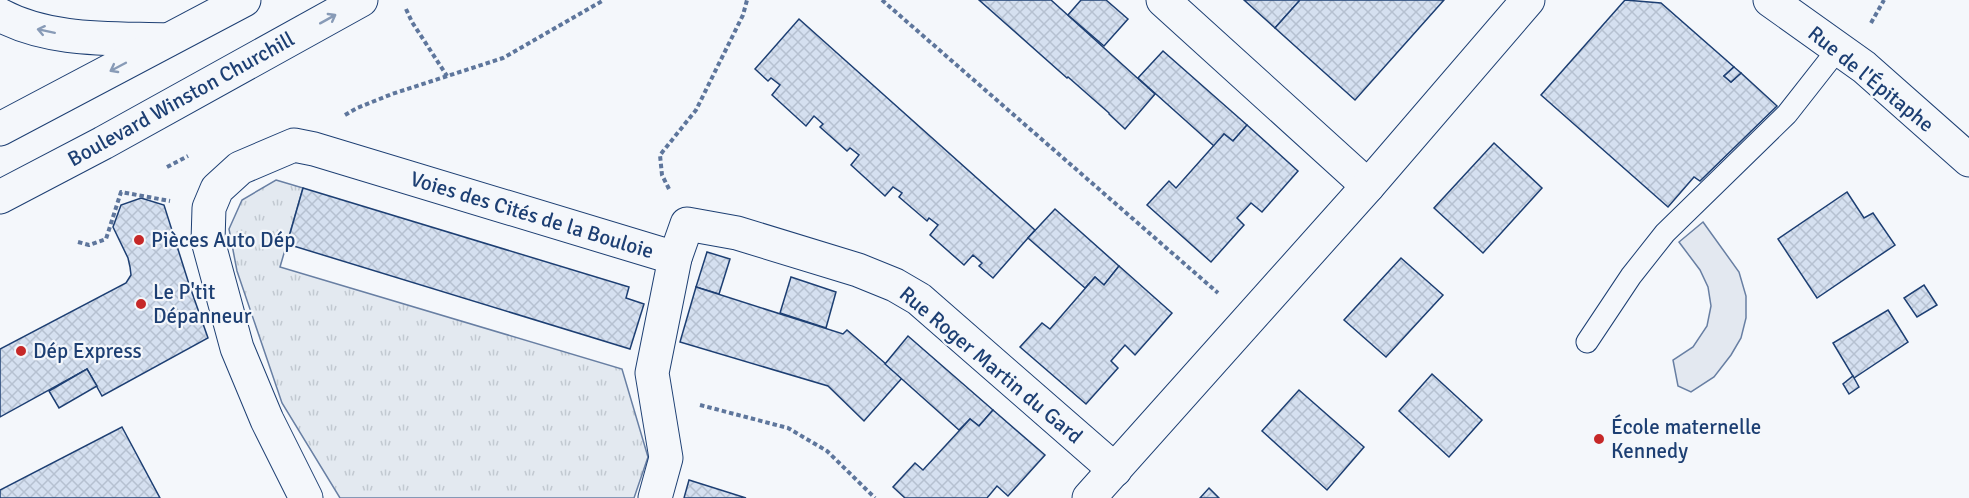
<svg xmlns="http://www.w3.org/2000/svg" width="1969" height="498" font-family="Signika,sans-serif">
<defs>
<pattern id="grass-tufts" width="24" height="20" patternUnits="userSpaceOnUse" patternTransform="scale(1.5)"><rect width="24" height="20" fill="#e3e9f0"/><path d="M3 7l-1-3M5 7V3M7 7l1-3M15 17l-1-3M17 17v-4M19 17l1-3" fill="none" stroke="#c2c9d1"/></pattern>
<pattern id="building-cross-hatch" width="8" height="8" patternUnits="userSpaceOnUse" patternTransform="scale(1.5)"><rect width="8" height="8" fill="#d5e0f0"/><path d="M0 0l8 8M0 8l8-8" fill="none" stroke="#b6c1d1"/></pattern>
</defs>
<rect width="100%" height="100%" fill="#f4f7fb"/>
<polygon fill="url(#grass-tufts)" stroke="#687fa3" stroke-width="1.5" points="276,180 303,188 280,267 622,369 648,457 634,498 340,498 282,403 237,271 229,229 242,200"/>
<polygon fill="#e3e8f0" stroke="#687fa3" stroke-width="1.5" points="1703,222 1739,272 1746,296 1746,318 1741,338 1731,355 1714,377 1691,392 1678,386 1673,360 1693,347 1707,326 1711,306 1708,287 1700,270 1679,242"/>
<g fill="url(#building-cross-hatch)" stroke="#1d3f73" stroke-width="1.5">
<polygon points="979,0 1051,0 1155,94 1125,129 1109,114 1109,113 1068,77 1067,78"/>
<polygon points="1081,0 1106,0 1128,19 1104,46 1068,15"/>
<polygon points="1244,0 1300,0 1275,28"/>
<polygon points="1300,0 1444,0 1355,100 1275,28"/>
<polygon points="1625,0 1661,3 1734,67 1724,76 1731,82 1741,73 1777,106 1700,181 1694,177 1668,207 1541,95"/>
<polygon points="799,19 1035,230 993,278 979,266 982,263 973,255 964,265 930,235 938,225 929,218 927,221 899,197 902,193 893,187 885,196 851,165 859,155 850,148 847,151 820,127 823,124 814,116 806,126 772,95 780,85 771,78 768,81 755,69"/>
<polygon points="1163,51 1247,125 1233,141 1224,134 1214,146 1138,78"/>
<polygon points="1734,67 1741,73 1731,82 1724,76"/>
<polygon points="1247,125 1298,171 1262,212 1251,203 1237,218 1244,225 1211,262 1147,205 1169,181 1176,188 1224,134 1233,141"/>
<polygon points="1494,143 1542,188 1483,253 1434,208"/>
<polygon points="303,188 629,287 626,298 644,304 630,349 287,244"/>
<polygon points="1847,192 1864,218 1873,213 1895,245 1817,298 1778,239"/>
<polygon points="141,198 164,205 189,284 208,338 102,396 87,369 0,417 0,349 126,283 131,275 130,267 128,258 113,227 121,205"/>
<polygon points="1055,209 1119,266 1104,285 1095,277 1085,288 1028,238"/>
<polygon points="707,252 730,259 719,294 696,287"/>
<polygon points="1401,258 1443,295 1386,357 1344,320"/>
<polygon points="1119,266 1172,313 1135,355 1125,345 1111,361 1118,368 1086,404 1020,347 1042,323 1050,329 1095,277 1104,285"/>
<polygon points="791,277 836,292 826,328 780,313"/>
<polygon points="1924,285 1937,305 1917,317 1904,298"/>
<polygon points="696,287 843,334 847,330 902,378 864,421 828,386 680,342"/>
<polygon points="1888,310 1908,342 1854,378 1833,343"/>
<polygon points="908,336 993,410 979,426 970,419 959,430 885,364"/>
<polygon points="87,369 97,386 59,408 49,391"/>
<polygon points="1432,374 1482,420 1449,457 1399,411"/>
<polygon points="1853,376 1859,387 1849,394 1843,384"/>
<polygon points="1299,390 1364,447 1327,490 1262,431"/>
<polygon points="993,410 1045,455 1008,496 997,486 987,498 905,498 893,487 915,463 923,470 970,419 979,426"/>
<polygon points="122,427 160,498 0,498 0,490"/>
<polygon points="689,480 746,498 684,498"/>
<polygon points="1209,488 1219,498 1200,498"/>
</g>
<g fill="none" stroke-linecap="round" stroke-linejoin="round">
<defs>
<polyline id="service" points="1587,342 1631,276 1665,233 1787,114 1838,49"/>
<g id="minor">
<polyline points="1163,0 1368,186"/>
<polyline points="1770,0 1864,67 1969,160"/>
<path d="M0,15C50,42 112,38 167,40"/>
<polyline points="306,498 267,420 237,348 208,241 209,208 217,189 240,168 294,145 314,149 675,258"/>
<polyline points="655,498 666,458 652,373 675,258 687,224 737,233 858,270 895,285 919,299 1115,470"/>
<polyline points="1089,498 1368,186 1528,0"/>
</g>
<g id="primary">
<polyline points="0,129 244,0"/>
<polyline points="0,197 103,143 361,0"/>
</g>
</defs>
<use href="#service" stroke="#1d3f73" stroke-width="23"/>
<use href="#minor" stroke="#1d3f73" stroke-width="35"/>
<use href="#primary" stroke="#1d3f73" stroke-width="35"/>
<g stroke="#5e769c" stroke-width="4" stroke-dasharray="4.5 3" stroke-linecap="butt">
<polyline points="882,0 1218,293"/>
<polyline points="406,9 412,22 447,76"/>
<polyline points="1871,23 1884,0"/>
<polyline points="345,115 357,108 392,94 503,58 604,0"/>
<polyline points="167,167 188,156"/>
<polyline points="669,189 662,175 660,155 696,110 743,15 747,0"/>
<polyline points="78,242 89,245 106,239 121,192 170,201"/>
<polyline points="700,405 788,428 827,451 875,498"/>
</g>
<use href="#service" stroke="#f4f7fb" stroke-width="21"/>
<use href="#minor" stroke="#f4f7fb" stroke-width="33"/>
<use href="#primary" stroke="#f4f7fb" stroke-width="33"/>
</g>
<defs><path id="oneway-shaft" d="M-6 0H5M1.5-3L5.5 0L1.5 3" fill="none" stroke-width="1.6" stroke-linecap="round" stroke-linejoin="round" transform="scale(1.5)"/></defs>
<g stroke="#889bb7">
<use href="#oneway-shaft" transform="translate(328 19) rotate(-29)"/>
<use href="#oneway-shaft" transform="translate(46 31) rotate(-168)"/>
<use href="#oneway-shaft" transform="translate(118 67) rotate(152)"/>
</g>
<g fill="#c62828" stroke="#f4f7fb" stroke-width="2">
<circle cx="139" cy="240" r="6"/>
<circle cx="141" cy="304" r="6"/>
<circle cx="21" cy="351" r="6"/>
<circle cx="1599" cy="439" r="6"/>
</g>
<g text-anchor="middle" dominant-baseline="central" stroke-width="4.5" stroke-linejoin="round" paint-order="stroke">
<g font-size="21" fill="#1d3f73" stroke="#f4f7fb">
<text transform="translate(1871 79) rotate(39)">Rue de l'Épitaphe</text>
<text transform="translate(181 99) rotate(-29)">Boulevard Winston Churchill</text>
<text transform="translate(532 215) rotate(17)">Voies des Cités de la Bouloie</text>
<text transform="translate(991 365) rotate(40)">Rue Roger Martin du Gard</text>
</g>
<g font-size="21" fill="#1d3f73" stroke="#f4f7fb" text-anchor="start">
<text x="151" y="240">Pièces Auto Dép</text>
<text x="153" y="292">Le P'tit<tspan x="153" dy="24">Dépanneur</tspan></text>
<text x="33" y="351">Dép Express</text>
<text x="1611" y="427">École maternelle<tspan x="1611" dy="24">Kennedy</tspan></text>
</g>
</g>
</svg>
